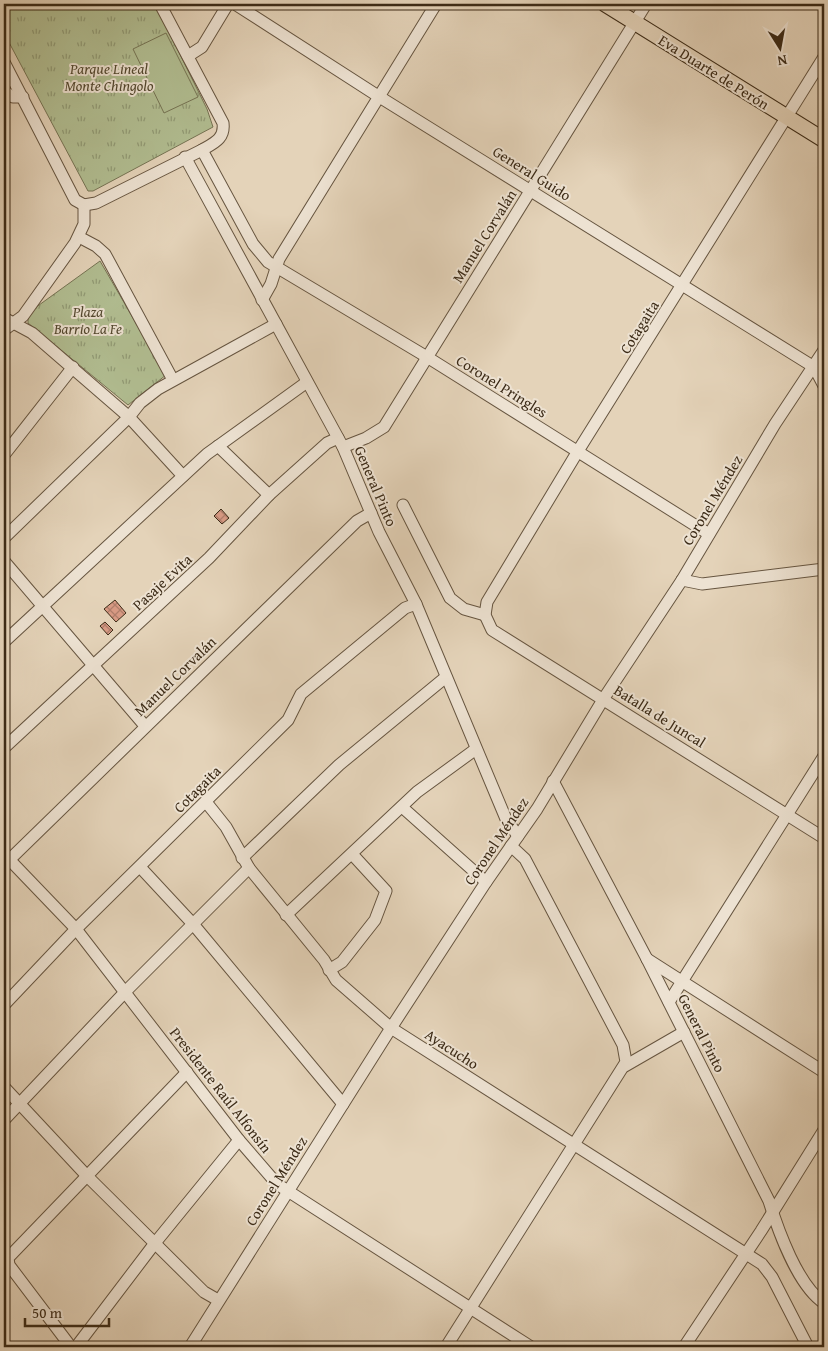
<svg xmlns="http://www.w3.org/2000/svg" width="828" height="1351" font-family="'Gentium Book Plus',serif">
<defs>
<pattern id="park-tufts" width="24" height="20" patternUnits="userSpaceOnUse" patternTransform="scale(1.25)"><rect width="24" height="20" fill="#b1bd91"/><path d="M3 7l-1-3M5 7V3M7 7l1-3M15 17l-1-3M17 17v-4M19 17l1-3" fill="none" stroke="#919a75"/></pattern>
<pattern id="building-cross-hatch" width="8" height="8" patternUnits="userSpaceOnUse" patternTransform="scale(1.25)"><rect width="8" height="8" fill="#d89a84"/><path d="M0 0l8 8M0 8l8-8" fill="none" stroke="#b07e6b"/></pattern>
</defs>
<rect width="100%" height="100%" fill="#e4d3b9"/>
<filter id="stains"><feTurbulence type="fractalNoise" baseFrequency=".004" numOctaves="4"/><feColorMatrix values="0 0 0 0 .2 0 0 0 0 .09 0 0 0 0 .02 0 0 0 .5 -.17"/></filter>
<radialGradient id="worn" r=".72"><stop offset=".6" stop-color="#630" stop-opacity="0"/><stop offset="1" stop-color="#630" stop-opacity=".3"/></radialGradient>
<g fill="url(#park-tufts)" stroke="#767454">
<polygon points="4,4 155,4 207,109 213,127 93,191 88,191 4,33"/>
<polygon points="100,261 166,375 128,405 28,323 28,313"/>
</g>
<polygon fill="#b1bd91" stroke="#767454" points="166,33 198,97 164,113 133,49"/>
<g fill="url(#building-cross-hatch)" stroke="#3c2b17">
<polygon points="221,509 229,518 222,524 214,516"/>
<polygon points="115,600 126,613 116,622 104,609"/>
<polygon points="105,622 113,630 108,635 100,626"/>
</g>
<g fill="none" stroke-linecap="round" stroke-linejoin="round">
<defs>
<g id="minor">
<polyline points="235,4 378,96 814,367 824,386"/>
<polyline points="188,56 202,47 228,4"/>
<polyline points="824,57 578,451 487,602 485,615 492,630 824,838"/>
<polyline points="4,62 75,200 84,205"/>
<polyline points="4,91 13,97 23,97"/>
<polyline points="202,150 253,244 268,262 427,357 709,534"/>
<polyline points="185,157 343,447 379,532 416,604 506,819 518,836"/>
<path d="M84,205L96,203L202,150C214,143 225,139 223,123L160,4"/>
<polyline points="79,237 96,246 105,254 173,380"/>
<polyline points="262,300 271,284 279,259 436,4"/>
<polyline points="4,318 32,333 129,417 183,476"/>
<polyline points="4,330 23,316 75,243 84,224 84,205"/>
<polyline points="218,446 269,495"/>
<polyline points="343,447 366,438 384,427 646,4"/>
<polyline points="4,455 73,367"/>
<polyline points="403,505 450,598 464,609 485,615"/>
<polyline points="4,538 129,417 140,403 158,389 276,324"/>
<polyline points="4,561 145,726"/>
<polyline points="682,580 702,584 824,569"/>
<polyline points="4,642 207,454 307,382"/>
<polyline points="4,748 209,558 269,495 327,443 338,438"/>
<path d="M553,781L647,959L769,1201C778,1230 798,1286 824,1303"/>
<polyline points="206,802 226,827 249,868 324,960 336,980 391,1028 762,1264 772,1277 808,1347"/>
<polyline points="402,807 486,882"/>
<polyline points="4,854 76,929 239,1140 277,1184 531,1347"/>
<polyline points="242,858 339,765 446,677"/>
<polyline points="4,865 357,521 371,513"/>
<polyline points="140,867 193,924 343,1104"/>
<polyline points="286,915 417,792 476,749"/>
<polyline points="647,959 824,1072"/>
<polyline points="329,970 342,962 375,920 386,891 352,854"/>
<polyline points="669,1002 824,756"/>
<polyline points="4,1005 76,929 288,720 301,694 405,608 416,604"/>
<polyline points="625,1066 684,1032"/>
<polyline points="4,1087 87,1176 204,1292 218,1300"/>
<polyline points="4,1120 126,991 249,868"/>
<polyline points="71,1347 9,1265 8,1258 187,1072"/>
<polyline points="76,1347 155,1243 239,1140"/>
<polyline points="190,1347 391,1028 486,882 537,809 604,698 682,580 775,424 824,350"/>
<polyline points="446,1347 626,1062 623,1045 525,859 511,846"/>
<polyline points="684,1347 761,1231 824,1130"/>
</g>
<polyline id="major" points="605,4 824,140"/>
</defs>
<use href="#minor" stroke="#665540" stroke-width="13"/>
<use href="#major" stroke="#3c2b17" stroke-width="17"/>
<use href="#minor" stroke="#ede2d2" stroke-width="11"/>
<use href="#major" stroke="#e4d3b9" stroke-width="15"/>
</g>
<g text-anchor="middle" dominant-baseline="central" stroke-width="4" stroke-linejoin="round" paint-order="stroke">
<g font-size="15" font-style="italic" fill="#53482f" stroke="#ede2d2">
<text x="109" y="68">Parque Lineal<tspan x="109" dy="17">Monte Chingolo</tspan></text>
<text x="88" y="311">Plaza<tspan x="88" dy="17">Barrio La Fe</tspan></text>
</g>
<g font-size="15" fill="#3c2b17" stroke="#ede2d2">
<text transform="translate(714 72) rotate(32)">Eva Duarte de Perón</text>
<text transform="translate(532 173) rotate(32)">General Guido</text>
<text transform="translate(484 236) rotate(-58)">Manuel Corvalán</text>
<text transform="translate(639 327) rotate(-58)">Cotagaita</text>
<text transform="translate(502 386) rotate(32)">Coronel Pringles</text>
<text transform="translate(376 486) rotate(67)">General Pinto</text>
<text transform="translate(712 500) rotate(-59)">Coronel Méndez</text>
<text transform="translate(162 582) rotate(-43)">Pasaje Evita</text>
<text transform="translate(175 676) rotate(-44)">Manuel Corvalán</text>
<text transform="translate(660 716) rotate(32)">Batalla de Juncal</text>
<text transform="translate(197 789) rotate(-45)">Cotagaita</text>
<text transform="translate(496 841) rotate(-56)">Coronel Méndez</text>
<text transform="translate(702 1033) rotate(63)">General Pinto</text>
<text transform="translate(452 1049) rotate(33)">Ayacucho</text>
<text transform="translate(221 1090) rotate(52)">Presidente Raúl Alfonsín</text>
<text transform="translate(276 1181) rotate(-58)">Coronel Méndez</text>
</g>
</g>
<rect width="828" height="1351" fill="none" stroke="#e4d3b9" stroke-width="20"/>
<rect x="5" y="5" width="818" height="1341" fill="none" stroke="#3c2b17" stroke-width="2.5"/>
<rect x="10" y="10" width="808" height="1331" fill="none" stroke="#3c2b17"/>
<g transform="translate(780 48) rotate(169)" stroke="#ede2d2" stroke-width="4" paint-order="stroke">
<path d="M0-4L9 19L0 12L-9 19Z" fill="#3c2b17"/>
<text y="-8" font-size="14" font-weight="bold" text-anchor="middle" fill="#3c2b17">N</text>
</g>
<path d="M25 1318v8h84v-8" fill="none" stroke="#3c2b17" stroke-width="2.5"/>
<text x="32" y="1318" font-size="15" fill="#3c2b17" stroke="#ede2d2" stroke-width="4" paint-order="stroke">50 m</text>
<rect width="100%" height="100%" filter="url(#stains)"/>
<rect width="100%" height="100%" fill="url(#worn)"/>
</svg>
